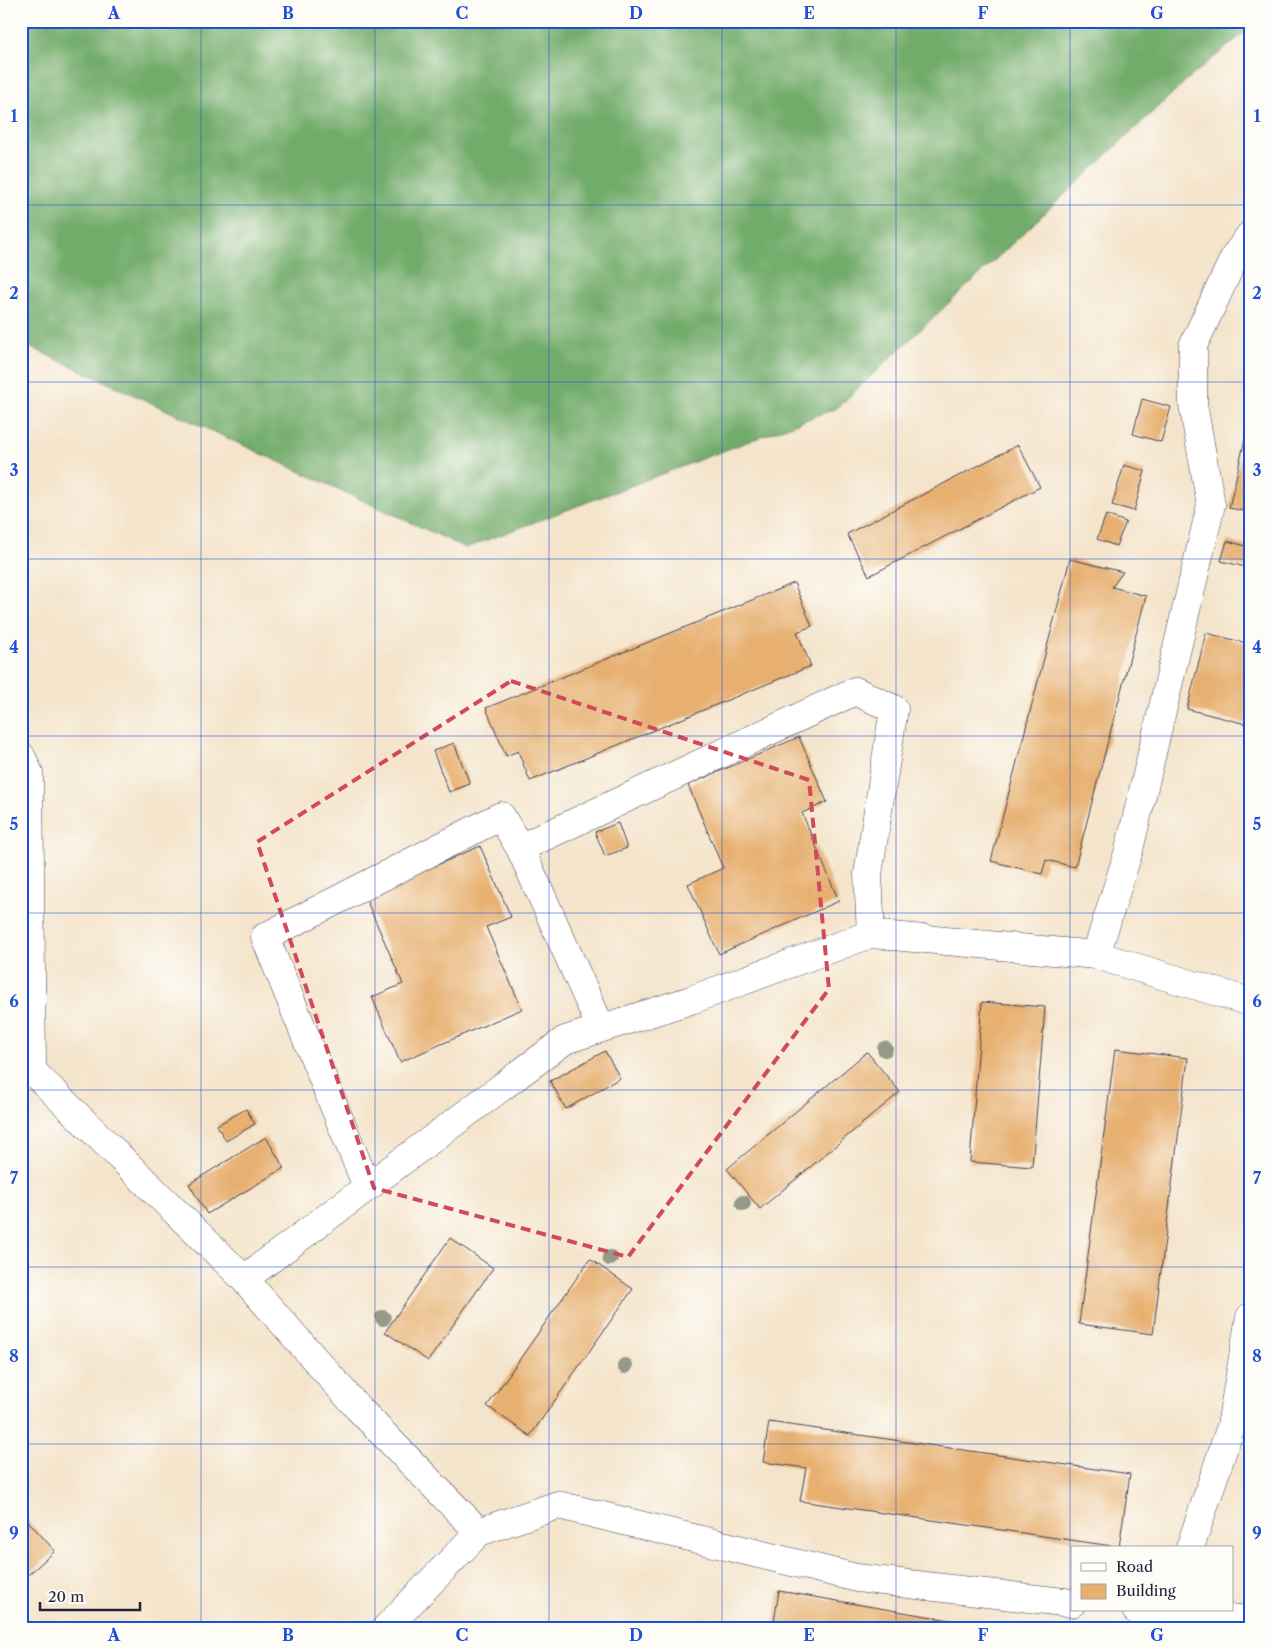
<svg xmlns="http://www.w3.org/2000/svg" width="1271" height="1649" font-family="'Libre Caslon Text',serif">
<rect width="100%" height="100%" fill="#fdfcf7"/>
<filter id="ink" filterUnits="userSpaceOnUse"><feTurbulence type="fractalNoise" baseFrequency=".02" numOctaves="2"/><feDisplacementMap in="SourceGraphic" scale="10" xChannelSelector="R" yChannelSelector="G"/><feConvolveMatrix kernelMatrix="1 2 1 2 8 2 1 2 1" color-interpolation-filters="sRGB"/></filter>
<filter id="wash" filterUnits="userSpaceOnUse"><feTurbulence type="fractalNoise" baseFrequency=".0096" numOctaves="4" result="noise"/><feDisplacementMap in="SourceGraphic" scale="20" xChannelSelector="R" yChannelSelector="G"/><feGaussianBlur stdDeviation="1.12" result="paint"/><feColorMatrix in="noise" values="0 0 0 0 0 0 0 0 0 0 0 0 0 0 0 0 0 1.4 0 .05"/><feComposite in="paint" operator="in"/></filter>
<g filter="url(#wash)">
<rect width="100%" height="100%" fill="#f4e4cb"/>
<polygon fill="#72ac6b" stroke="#4a6753" points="21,21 1250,21 1250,28 1189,78 837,408 466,548 21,343"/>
<g id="blocks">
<g fill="#e7b071">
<polygon points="1142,399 1171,407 1161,442 1133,434"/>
<polygon points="1249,422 1250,422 1250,512 1229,508"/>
<polygon points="1018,445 1040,487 869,576 847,534"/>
<polygon points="1124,465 1145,471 1134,511 1112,505"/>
<polygon points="1106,515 1126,522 1116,546 1097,539"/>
<polygon points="1227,541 1250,547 1250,553 1246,567 1221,561"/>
<polygon points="1070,559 1123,572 1112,587 1146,596 1075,867 1046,860 1042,874 991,861"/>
<polygon points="794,583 812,626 797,632 811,666 530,781 518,751 506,756 486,708"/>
<polygon points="1206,633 1250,644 1250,725 1187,709"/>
<polygon points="799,737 827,802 802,813 839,901 719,954 688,884 723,868 688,785"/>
<polygon points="454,743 470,784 449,792 433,751"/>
<polygon points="618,823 627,848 605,856 595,832"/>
<polygon points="480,846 511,917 486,927 522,1009 400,1062 372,997 403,984 365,897"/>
<polygon points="982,1002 1045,1007 1032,1167 970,1162"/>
<polygon points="1115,1049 1188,1058 1153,1334 1079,1324"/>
<polygon points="605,1051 620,1078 566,1109 550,1081"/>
<polygon points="867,1052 900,1092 760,1209 727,1169"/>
<polygon points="246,1109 255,1124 226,1141 217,1125"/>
<polygon points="266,1137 284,1168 207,1214 189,1184"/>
<polygon points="450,1238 493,1268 428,1361 385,1332"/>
<polygon points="590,1259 633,1289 530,1436 487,1406"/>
<polygon points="769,1422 1130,1474 1119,1547 800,1501 806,1468 763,1462"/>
<polygon points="21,1513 55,1551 21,1581"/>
<polygon points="779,1591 991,1627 991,1628 773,1628"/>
</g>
</g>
</g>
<g filter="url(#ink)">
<use href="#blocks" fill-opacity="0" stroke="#423f51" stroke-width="1"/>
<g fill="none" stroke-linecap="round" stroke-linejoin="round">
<defs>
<g id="minor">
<polyline points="21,756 29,773 32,1070"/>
<polyline points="1096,955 1129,850 1211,505 1193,404 1193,346 1235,256 1250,235"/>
<polyline points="601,1028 520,848 855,691 894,709 868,874 871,934"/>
<polyline points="21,1060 244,1279 358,1408 479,1532"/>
<polyline points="367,1187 265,937 501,816 520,848"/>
<polyline points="244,1279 565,1040 691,1000 871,934 1096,955 1250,1002"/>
<polyline points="1190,1548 1231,1426 1250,1317"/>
<polyline points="1136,1610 1250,1620"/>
<polyline points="386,1628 479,1532 558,1505 857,1578 1072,1603"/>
</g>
</defs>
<use href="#minor" stroke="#423f51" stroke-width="29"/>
<use href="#minor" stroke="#fff" stroke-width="28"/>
</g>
<g fill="#959988">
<circle cx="885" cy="1049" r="8"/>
<circle cx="743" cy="1203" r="8"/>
<circle cx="610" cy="1258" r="8"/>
<circle cx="383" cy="1318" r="8"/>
<circle cx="625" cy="1366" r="8"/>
</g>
</g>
<path fill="none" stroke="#d1495b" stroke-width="4" stroke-dasharray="10 6" stroke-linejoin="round" d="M511,681L809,780L829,989L628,1257L374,1188L257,842Z"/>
<path fill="none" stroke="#1d4ed8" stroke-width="1" stroke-opacity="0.55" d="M201,21V1628M375,21V1628M549,21V1628M722,21V1628M896,21V1628M1070,21V1628M21,205H1250M21,382H1250M21,559H1250M21,736H1250M21,913H1250M21,1090H1250M21,1267H1250M21,1444H1250"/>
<rect width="1271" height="1649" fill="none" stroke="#fdfcf7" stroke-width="55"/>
<rect x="1071" y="1546" width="162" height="65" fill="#fdfcf7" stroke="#a5a5ac"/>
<rect x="1081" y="1563" width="25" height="8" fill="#ffffff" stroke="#a5a5ac"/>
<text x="1116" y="1572" font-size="15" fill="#22223b">Road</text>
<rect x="1081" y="1584" width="25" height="15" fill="#e7b071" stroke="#a5a5ac"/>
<text x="1116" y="1596" font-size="15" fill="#22223b">Building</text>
<path d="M40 1602v8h100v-8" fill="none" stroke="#22223b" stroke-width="2.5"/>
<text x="48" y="1602" font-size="15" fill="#22223b" stroke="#fdfcf7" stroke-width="4" paint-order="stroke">20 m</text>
<rect x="28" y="28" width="1216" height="1594" fill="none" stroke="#1d4ed8" stroke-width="2"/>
<g font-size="16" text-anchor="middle" font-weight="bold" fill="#1d4ed8">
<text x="114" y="19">A</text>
<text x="288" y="19">B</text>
<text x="462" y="19">C</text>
<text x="636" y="19">D</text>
<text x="809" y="19">E</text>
<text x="983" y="19">F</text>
<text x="1157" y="19">G</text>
<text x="14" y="122">1</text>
<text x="1257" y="122">1</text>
<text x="14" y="299">2</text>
<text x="1257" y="299">2</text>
<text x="14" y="476">3</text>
<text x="1257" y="476">3</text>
<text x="14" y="653">4</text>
<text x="1257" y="653">4</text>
<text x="14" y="830">5</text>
<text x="1257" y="830">5</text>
<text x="14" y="1007">6</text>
<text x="1257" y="1007">6</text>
<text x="14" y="1184">7</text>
<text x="1257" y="1184">7</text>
<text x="14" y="1362">8</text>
<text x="1257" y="1362">8</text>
<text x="14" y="1539">9</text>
<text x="1257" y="1539">9</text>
<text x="114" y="1641">A</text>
<text x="288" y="1641">B</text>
<text x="462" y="1641">C</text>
<text x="636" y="1641">D</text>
<text x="809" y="1641">E</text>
<text x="983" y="1641">F</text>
<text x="1157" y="1641">G</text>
</g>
</svg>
